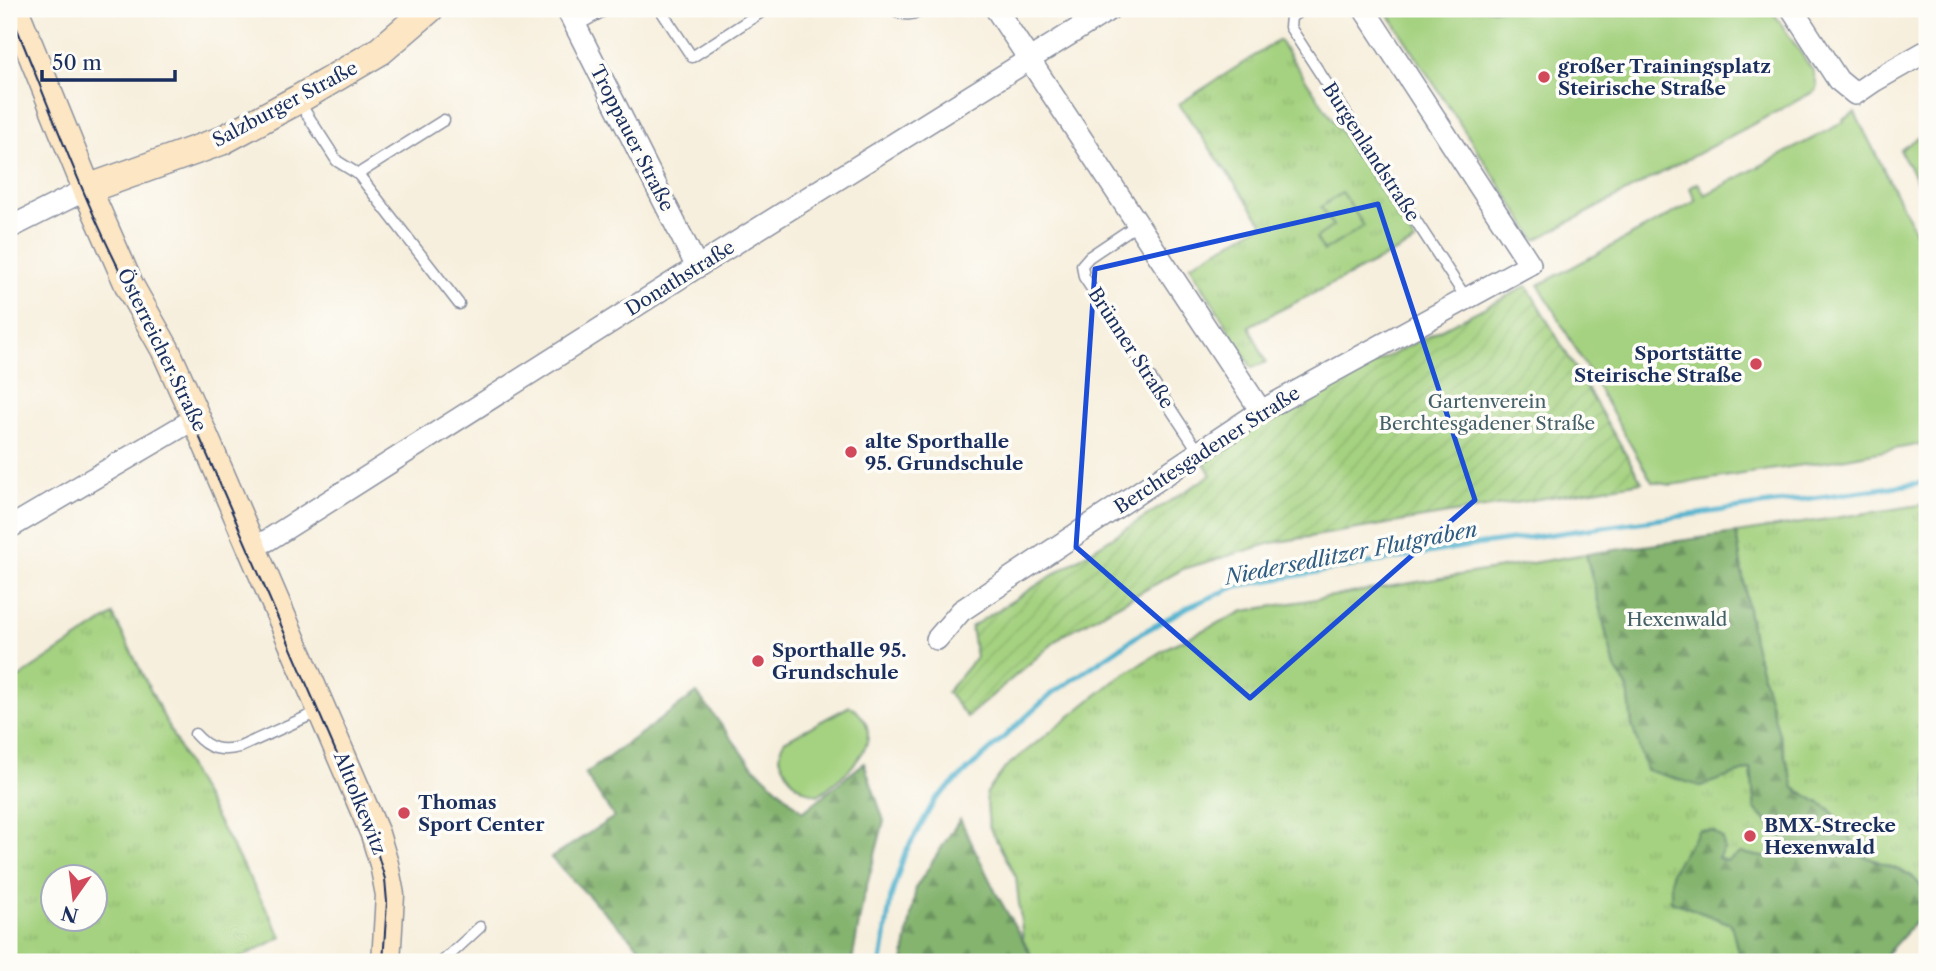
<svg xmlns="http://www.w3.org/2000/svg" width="1936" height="971" font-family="'Libre Caslon Text',serif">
<defs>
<pattern id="grass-tufts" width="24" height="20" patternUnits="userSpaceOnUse" patternTransform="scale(1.75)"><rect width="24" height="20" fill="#a5d280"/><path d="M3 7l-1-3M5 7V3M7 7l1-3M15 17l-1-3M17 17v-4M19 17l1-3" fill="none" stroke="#8db571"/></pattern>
<pattern id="forest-firs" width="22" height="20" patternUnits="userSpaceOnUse" patternTransform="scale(1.75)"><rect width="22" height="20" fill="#84b46e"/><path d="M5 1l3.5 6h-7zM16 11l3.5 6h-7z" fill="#6b935e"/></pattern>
<pattern id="garden-furrows" width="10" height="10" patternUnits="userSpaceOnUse" patternTransform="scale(1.75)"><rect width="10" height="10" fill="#a5d280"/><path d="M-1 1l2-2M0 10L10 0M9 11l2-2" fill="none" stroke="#8db571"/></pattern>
</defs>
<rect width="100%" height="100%" fill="#fdfcf7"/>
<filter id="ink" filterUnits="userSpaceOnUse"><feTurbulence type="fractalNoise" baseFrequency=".0143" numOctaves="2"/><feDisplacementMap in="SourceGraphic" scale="14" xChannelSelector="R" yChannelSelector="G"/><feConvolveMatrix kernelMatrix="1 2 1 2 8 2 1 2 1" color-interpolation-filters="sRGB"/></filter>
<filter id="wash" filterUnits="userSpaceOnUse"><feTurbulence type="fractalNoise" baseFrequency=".00686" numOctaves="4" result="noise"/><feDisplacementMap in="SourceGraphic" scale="28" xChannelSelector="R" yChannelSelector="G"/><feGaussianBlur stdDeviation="1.57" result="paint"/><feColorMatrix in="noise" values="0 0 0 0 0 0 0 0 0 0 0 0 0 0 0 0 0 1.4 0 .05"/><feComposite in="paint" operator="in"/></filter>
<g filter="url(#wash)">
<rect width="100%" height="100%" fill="#f7efdd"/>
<g fill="url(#grass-tufts)" stroke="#60806f" stroke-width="2" fill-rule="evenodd">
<polygon points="1279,40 1415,242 1249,326 1266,362 1252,368 1190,265 1263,224 1179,104"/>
<polygon points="1927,132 1927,199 1900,150"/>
<polygon points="1927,504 1927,893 1911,875 1862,855 1830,809 1794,788 1753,641 1736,533"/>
<polygon points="1586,554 1615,668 1628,688 1632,725 1700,786 1751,769 1755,809 1784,839 1785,851 1768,858 1741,853 1727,861 1718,859 1671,901 1731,924 1739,956 1746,962 1035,962 1023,940 1016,877 989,826 986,794 1006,767 1118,678 1170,646 1244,611"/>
<path d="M113,615L193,776L282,937L232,962H9V684ZM94,876V918H52V876Z"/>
</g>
<g fill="url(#forest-firs)" stroke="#507266" stroke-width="2">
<polygon points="1736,533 1753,641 1794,788 1830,809 1862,855 1911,875 1927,893 1927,924 1920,917 1879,962 1746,962 1739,956 1731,924 1671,901 1671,872 1699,830 1713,831 1723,839 1724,849 1718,858 1727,861 1741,853 1768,858 1785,851 1784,839 1755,809 1751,769 1700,786 1646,770 1632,725 1628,688 1615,668 1586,554"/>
<polygon points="697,693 751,764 803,812 864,763 884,821 863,900 852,962 654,962 551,858 614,817 585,774"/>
<polygon points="960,819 996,893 1035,962 903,962 916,887"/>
</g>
<g fill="#a5d280" stroke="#60806f" stroke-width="2">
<polygon points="1385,9 1771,9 1813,71 1817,85 1815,91 1536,240"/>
<polygon points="1855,113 1927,255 1927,443 1836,460 1671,485 1652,482 1539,285 1696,201 1690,188 1698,183 1705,195 1844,122 1843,119"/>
<polygon points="1342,193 1364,226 1324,251 1316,238 1333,226 1321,207"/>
<path d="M850,706C894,736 847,775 818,795C793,788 789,778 779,756L784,741Z"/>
</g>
<polygon fill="url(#garden-furrows)" stroke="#60806f" stroke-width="2" points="1527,286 1642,482 1272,543 1183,569 1063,635 967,717 947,692 976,657 971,627 1211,475 1202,459 1258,422"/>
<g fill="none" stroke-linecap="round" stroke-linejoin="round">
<polyline stroke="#4eb1cd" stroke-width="5" points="881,962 891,897 905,853 935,800 1050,695 1140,634 1188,607 1237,586 1468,546 1927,482"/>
</g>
</g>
<g filter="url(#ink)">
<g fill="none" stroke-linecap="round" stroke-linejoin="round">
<defs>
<g id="lane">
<polyline points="660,9 692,57 766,9"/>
<path d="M893,9C902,17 915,15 925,9"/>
<polyline points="1303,9 1291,17 1290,27 1466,298"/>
<polyline points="576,26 607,9"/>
<polyline points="299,102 337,161 358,174 459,304"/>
<polyline points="358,174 444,120"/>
<polyline points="1138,224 1089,257 1082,265 1084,277 1199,452"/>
<path d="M195,734C208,749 221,752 240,747L322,710"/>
<polyline points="442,962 480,927"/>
</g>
<g id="street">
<polyline points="567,9 697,267"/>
<polyline points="996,9 1261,411"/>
<polyline points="1792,9 1838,80 1855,94 1874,81 1927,51"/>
<polyline points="9,228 87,189"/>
<polyline points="9,528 196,418"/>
<polyline points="252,547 268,540 697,267 1110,9"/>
<polyline points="937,639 961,611 1261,411 1530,264 1364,9"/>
</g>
<g id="secondary">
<polyline points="14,9 87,189 130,287 165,349 196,418 375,834 384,864 390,895 386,962"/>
<polyline points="87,189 221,141 297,100 380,51 429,9"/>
</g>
</defs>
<use href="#lane" stroke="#898f9e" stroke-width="13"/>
<use href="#street" stroke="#898f9e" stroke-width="24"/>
<use href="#secondary" stroke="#898f9e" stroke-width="31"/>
<use href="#lane" stroke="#fff" stroke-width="10"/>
<use href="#street" stroke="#fff" stroke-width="21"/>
<use href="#secondary" stroke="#fce6c4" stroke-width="28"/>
<path stroke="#1b2f5e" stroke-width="2" d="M9,9C56,123 98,241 161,348L372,835L385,879L387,902L383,962"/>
</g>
</g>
<path fill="none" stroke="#1d4ed8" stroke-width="5" stroke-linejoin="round" d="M1378,204L1475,500L1250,698L1076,547L1095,269Z"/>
<g fill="#d1495b" stroke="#fdfcf7" stroke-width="2.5">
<circle cx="1544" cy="77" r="7"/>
<circle cx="1756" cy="364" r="7"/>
<circle cx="851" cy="452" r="7"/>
<circle cx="758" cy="661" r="7"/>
<circle cx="404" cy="813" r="7"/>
<circle cx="1750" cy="836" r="7"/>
</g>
<g text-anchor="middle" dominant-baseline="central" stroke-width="7" stroke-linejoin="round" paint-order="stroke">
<g font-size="19" font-weight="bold" fill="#1b2f5e" stroke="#fdfcf7" text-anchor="start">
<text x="1558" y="66">großer Trainingsplatz<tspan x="1558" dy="22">Steirische Straße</tspan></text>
<text x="1742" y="353" text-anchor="end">Sportstätte<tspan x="1742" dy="22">Steirische Straße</tspan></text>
<text x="865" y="441">alte Sporthalle<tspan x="865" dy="22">95. Grundschule</tspan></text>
<text x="772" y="650">Sporthalle 95.<tspan x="772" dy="22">Grundschule</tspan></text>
<text x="418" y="802">Thomas<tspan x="418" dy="22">Sport Center</tspan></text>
<text x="1764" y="825">BMX-Strecke<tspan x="1764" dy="22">Hexenwald</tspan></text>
</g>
<g font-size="19" fill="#1b2f5e" stroke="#fdfcf7">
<text transform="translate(285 104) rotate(-28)">Salzburger Straße</text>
<text transform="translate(632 138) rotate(63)">Troppauer Straße</text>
<text transform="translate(1371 152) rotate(57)">Burgenlandstraße</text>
<text transform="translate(680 278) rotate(-32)">Donathstraße</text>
<text transform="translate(1131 348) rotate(57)">Brünner Straße</text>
<text transform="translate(162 350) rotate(64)">Österreicher Straße</text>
<text transform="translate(1207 450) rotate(-33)">Berchtesgadener Straße</text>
<text transform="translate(360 803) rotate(68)">Alttolkewitz</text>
</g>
<g font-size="19" fill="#446068" stroke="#fdfcf7">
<text x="1487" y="401">Gartenverein<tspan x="1487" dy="22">Berchtesgadener Straße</tspan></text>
<text x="1677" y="619">Hexenwald</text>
</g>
<g font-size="21" font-style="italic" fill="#2d5c85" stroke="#fdfcf7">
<text transform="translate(1351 553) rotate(-11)">Niedersedlitzer Flutgraben</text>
</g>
</g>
<rect width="1936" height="971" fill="none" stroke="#fdfcf7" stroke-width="35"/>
<g transform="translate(74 898) rotate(194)"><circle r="33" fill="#fdfcf7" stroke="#a3aaba" stroke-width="2"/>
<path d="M0-5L12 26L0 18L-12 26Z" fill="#d1495b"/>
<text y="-10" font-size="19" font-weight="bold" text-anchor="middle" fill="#1b2f5e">N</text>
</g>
<path d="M42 70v10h133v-10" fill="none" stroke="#1b2f5e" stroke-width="3.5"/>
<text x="52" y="70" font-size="21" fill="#1b2f5e" stroke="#fdfcf7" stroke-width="5" paint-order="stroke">50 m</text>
</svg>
